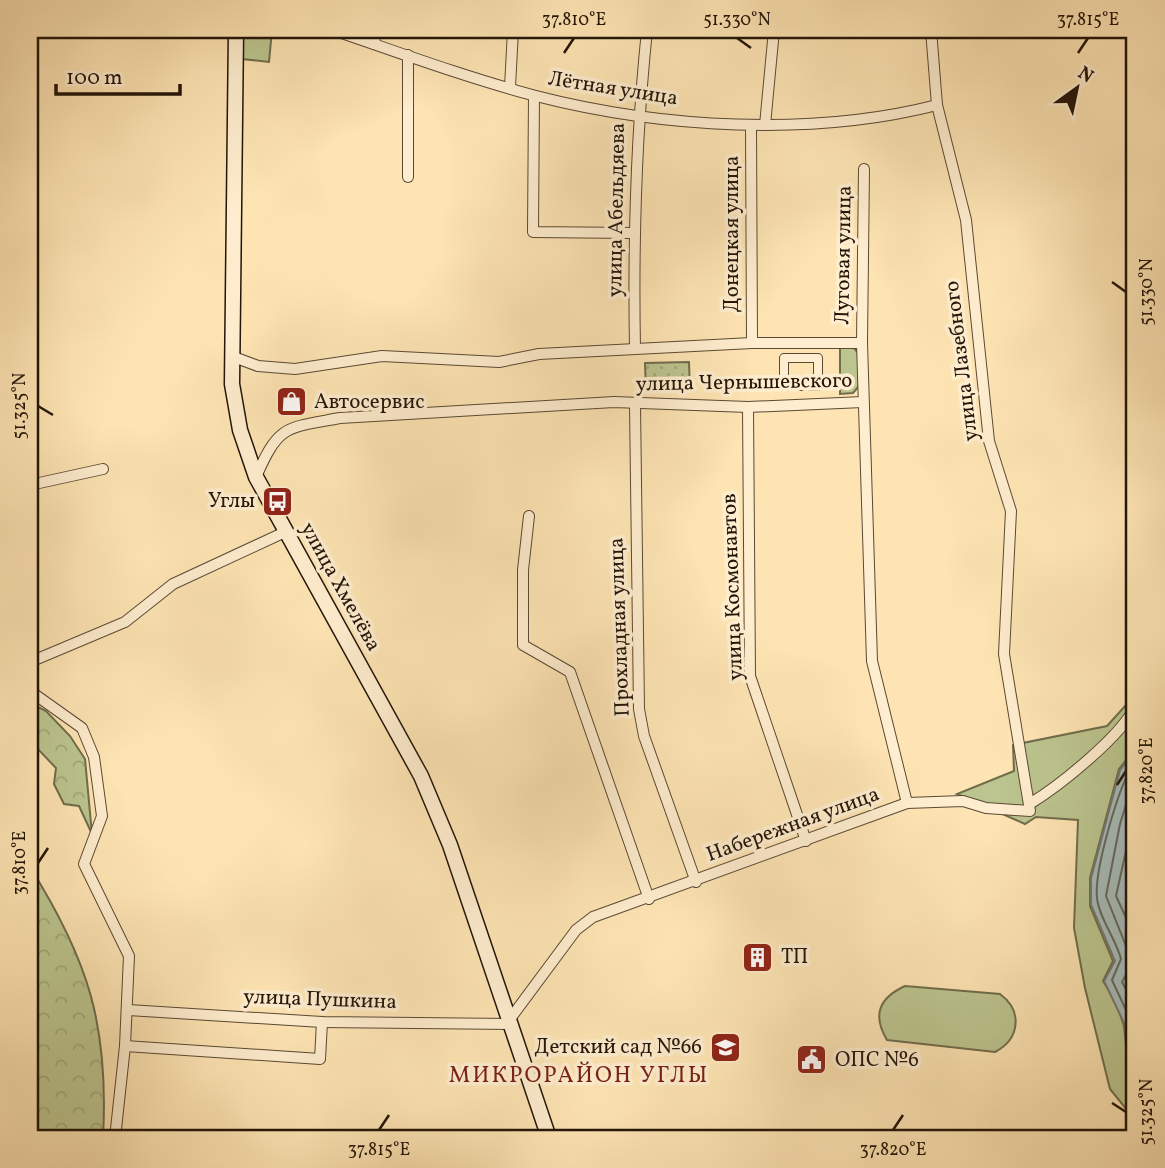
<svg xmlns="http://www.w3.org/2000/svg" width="1165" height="1168" font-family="Vollkorn,serif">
<defs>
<pattern id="forest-crowns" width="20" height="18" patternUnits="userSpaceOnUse" patternTransform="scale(1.75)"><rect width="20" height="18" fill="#bcc58f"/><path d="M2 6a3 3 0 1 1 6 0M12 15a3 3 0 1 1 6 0" fill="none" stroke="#a1a87a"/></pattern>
<pattern id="park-dots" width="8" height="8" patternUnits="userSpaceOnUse" patternTransform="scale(1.75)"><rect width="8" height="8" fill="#bcc58f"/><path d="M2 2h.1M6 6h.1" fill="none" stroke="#a1a87a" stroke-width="1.8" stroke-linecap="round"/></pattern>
</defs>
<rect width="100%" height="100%" fill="#fee4b3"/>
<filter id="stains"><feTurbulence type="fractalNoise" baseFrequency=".00286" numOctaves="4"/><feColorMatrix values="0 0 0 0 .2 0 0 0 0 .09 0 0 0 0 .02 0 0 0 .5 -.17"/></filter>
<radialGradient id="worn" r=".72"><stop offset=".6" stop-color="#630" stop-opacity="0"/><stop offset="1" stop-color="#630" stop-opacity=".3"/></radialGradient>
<g fill="#bcc58f" stroke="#706d4c" stroke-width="2">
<polygon points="242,30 296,30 272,30 269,62 242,59"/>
<polygon points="840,347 853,347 860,355 859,386 853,393 840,394"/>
<polygon points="1135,695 1135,749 1119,769 1090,878 1090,906 1113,961 1103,981 1116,1002 1124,1026 1129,1075 1135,1092 1135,1120 1110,1089 1085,988 1074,928 1078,820 1036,817 1025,824 957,794 1014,771 1013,745 1107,726"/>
<path d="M905,986L1000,994C1023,1011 1020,1039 995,1052L887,1040C872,1015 879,998 905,986Z"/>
</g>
<g fill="url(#forest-crowns)" stroke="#706d4c" stroke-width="2">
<polygon points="30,703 46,711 70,736 85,759 92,834 79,806 64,804 54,784 56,768 36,747 30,748"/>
<path d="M30,867C89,961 109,1027 103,1138H30Z"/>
</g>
<polygon fill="url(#park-dots)" stroke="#706d4c" stroke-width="2" points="689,362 690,391 646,392 645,363"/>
<polygon fill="#a6bbb8" stroke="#727972" stroke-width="2" points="1135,751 1135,1088 1130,1074 1125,1025 1104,981 1115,961 1091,905 1091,878 1120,770"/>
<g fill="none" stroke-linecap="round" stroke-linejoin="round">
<g stroke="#646860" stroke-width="2">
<path d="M1135,762C1119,783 1094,871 1097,898C1099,918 1116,939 1121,959L1112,980L1132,1023L1135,1055"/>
<polyline points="1135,776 1120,824 1106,896 1130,956 1130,967 1122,982 1135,1006"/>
<polyline points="1135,810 1116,896 1135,937"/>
</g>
<defs>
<rect id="pedestrian" x="784" y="358" width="34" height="28"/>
<g id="minor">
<path d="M333,30C400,53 468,78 536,96C661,128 812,137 937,105"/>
<polyline points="374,44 376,30"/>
<polyline points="408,55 408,177"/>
<polyline points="510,87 513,30"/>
<polyline points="534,96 533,232 632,233"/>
<polyline points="751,125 752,343"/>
<polyline points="765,125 774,30"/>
<polyline points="862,343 864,169"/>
<path d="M635,349C633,242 636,137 647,30"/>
<polyline points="231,356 258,366 295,369 382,356 499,362 539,354 752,343 862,343 872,661 907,803"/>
<polyline points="635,405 639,709 644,736 696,882"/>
<polyline points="748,407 750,676 806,841"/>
<path d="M256,477C279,424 286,428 340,418L614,402L748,407L863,402"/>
<polyline points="30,485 103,469"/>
<polyline points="529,516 523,570 523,645 570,672 649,899"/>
<polyline points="30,662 125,622 173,584 285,532"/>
<polyline points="30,691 82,728 94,757 102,816 84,864 129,956 125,1046 115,1138"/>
<path d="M1031,803C1059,786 1123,735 1135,706"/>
<polyline points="128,1010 322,1022 512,1024"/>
<polyline points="510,1019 576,930 593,917 907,803 963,801 986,808 1030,811 1004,654 1011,511 989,441 966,220 937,105 931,30"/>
<polyline points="125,1046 320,1059 322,1022"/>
</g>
<polyline id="secondary" points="236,30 232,384 240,430 256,477 421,776 450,845 549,1138"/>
</defs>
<use href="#pedestrian" stroke="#5a4934" stroke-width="10"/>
<use href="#minor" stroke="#5a4934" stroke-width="12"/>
<use href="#secondary" stroke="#231509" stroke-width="17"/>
<use href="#pedestrian" stroke="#feedce" stroke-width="8"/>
<use href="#minor" stroke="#feedce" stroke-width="10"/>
<use href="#secondary" stroke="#feedce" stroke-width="14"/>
</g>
<path fill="none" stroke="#231509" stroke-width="2.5" d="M737,38L751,48M564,53L574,38M1078,53L1088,38M1112,282L1126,292M38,406L53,415M1117,785L1126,771M38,863L48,848M1112,1103L1126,1112M379,1130L389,1115M893,1130L903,1115"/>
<defs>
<symbol id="shop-square" viewBox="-11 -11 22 22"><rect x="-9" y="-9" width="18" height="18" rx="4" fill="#8f2418" stroke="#feedce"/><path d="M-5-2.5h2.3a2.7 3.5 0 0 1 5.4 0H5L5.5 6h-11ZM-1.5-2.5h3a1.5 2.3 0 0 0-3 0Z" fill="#fff"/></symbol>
<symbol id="bus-square" viewBox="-11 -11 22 22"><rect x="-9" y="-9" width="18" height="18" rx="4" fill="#8f2418" stroke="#feedce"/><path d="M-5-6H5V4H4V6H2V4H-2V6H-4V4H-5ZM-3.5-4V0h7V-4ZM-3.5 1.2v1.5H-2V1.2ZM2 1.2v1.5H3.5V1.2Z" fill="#fff"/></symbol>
<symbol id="building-square" viewBox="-11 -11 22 22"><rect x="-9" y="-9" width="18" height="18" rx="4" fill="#8f2418" stroke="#feedce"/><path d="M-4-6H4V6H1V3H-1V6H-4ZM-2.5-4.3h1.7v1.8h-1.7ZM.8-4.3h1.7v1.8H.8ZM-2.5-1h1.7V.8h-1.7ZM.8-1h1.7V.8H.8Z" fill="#fff"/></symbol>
<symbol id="school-square" viewBox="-11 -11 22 22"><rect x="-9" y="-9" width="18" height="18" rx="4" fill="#8f2418" stroke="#feedce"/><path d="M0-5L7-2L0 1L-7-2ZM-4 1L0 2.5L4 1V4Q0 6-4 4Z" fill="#fff"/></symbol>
<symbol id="civic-square" viewBox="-11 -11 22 22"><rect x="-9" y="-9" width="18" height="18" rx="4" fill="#8f2418" stroke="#feedce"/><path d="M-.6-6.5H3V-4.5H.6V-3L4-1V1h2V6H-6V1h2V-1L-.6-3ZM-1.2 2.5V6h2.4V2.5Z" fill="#fff"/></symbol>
</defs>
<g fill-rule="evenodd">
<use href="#shop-square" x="274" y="384" width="35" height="35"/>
<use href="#bus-square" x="260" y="484" width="35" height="35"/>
<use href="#building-square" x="740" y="940" width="35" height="35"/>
<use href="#school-square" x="708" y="1030" width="35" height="35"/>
<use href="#civic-square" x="794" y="1042" width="35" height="35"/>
</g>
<g text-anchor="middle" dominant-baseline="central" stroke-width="7" stroke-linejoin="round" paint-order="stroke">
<g font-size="21" fill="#231509" stroke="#feedce">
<text transform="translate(613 89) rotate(9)">Лётная улица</text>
<text transform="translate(617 210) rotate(-89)">улица Абельдяева</text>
<text transform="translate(732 234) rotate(-90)">Донецкая улица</text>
<text transform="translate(844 255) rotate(-89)">Луговая улица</text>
<text transform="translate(962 361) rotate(-97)">улица Лазебного</text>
<text transform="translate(744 383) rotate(-1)">улица Чернышевского</text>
<text transform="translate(340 587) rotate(61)">улица Хмелёва</text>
<text transform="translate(733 587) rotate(-92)">улица Космонавтов</text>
<text transform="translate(620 627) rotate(-92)">Прохладная улица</text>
<text transform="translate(793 825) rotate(-20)">Набережная улица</text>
<text transform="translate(320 1000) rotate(2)">улица Пушкина</text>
</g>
<g font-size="21" fill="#231509" stroke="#feedce" text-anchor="start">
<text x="314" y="402">Автосервис</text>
<text x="255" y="501" text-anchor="end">Углы</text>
<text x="781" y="957">ТП</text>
<text x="702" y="1047" text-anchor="end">Детский сад №66</text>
<text x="835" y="1060">ОПС №6</text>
</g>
<g font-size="23" letter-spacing="2" fill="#7a1f14" stroke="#feedce">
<text x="579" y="1076">МИКРОРАЙОН УГЛЫ</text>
</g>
</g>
<rect width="1165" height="1168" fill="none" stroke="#fee4b3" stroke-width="77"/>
<g transform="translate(1077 88) rotate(33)" stroke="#feedce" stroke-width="5" paint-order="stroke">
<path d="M0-5L12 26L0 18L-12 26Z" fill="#231509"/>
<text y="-10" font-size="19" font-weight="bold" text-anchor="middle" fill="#231509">N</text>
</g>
<path d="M56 84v10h124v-10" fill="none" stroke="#231509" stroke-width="3.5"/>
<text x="66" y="84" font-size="21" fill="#231509" stroke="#feedce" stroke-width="5" paint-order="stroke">100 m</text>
<rect x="38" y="38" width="1088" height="1092" fill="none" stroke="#231509" stroke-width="2.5"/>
<g font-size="18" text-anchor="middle" fill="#231509">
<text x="574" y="25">37.810°E</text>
<text x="737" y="25">51.330°N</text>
<text x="1088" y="25">37.815°E</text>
<text transform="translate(1146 292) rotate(-90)" y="6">51.330°N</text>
<text transform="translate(19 406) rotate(-90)" y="6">51.325°N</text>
<text transform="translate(1146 771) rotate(-90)" y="6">37.820°E</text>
<text transform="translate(19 863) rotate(-90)" y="6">37.810°E</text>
<text transform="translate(1146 1112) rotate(-90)" y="6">51.325°N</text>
<text x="379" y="1155">37.815°E</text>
<text x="893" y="1155">37.820°E</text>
</g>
<rect width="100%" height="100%" filter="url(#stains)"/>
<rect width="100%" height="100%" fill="url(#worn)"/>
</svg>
